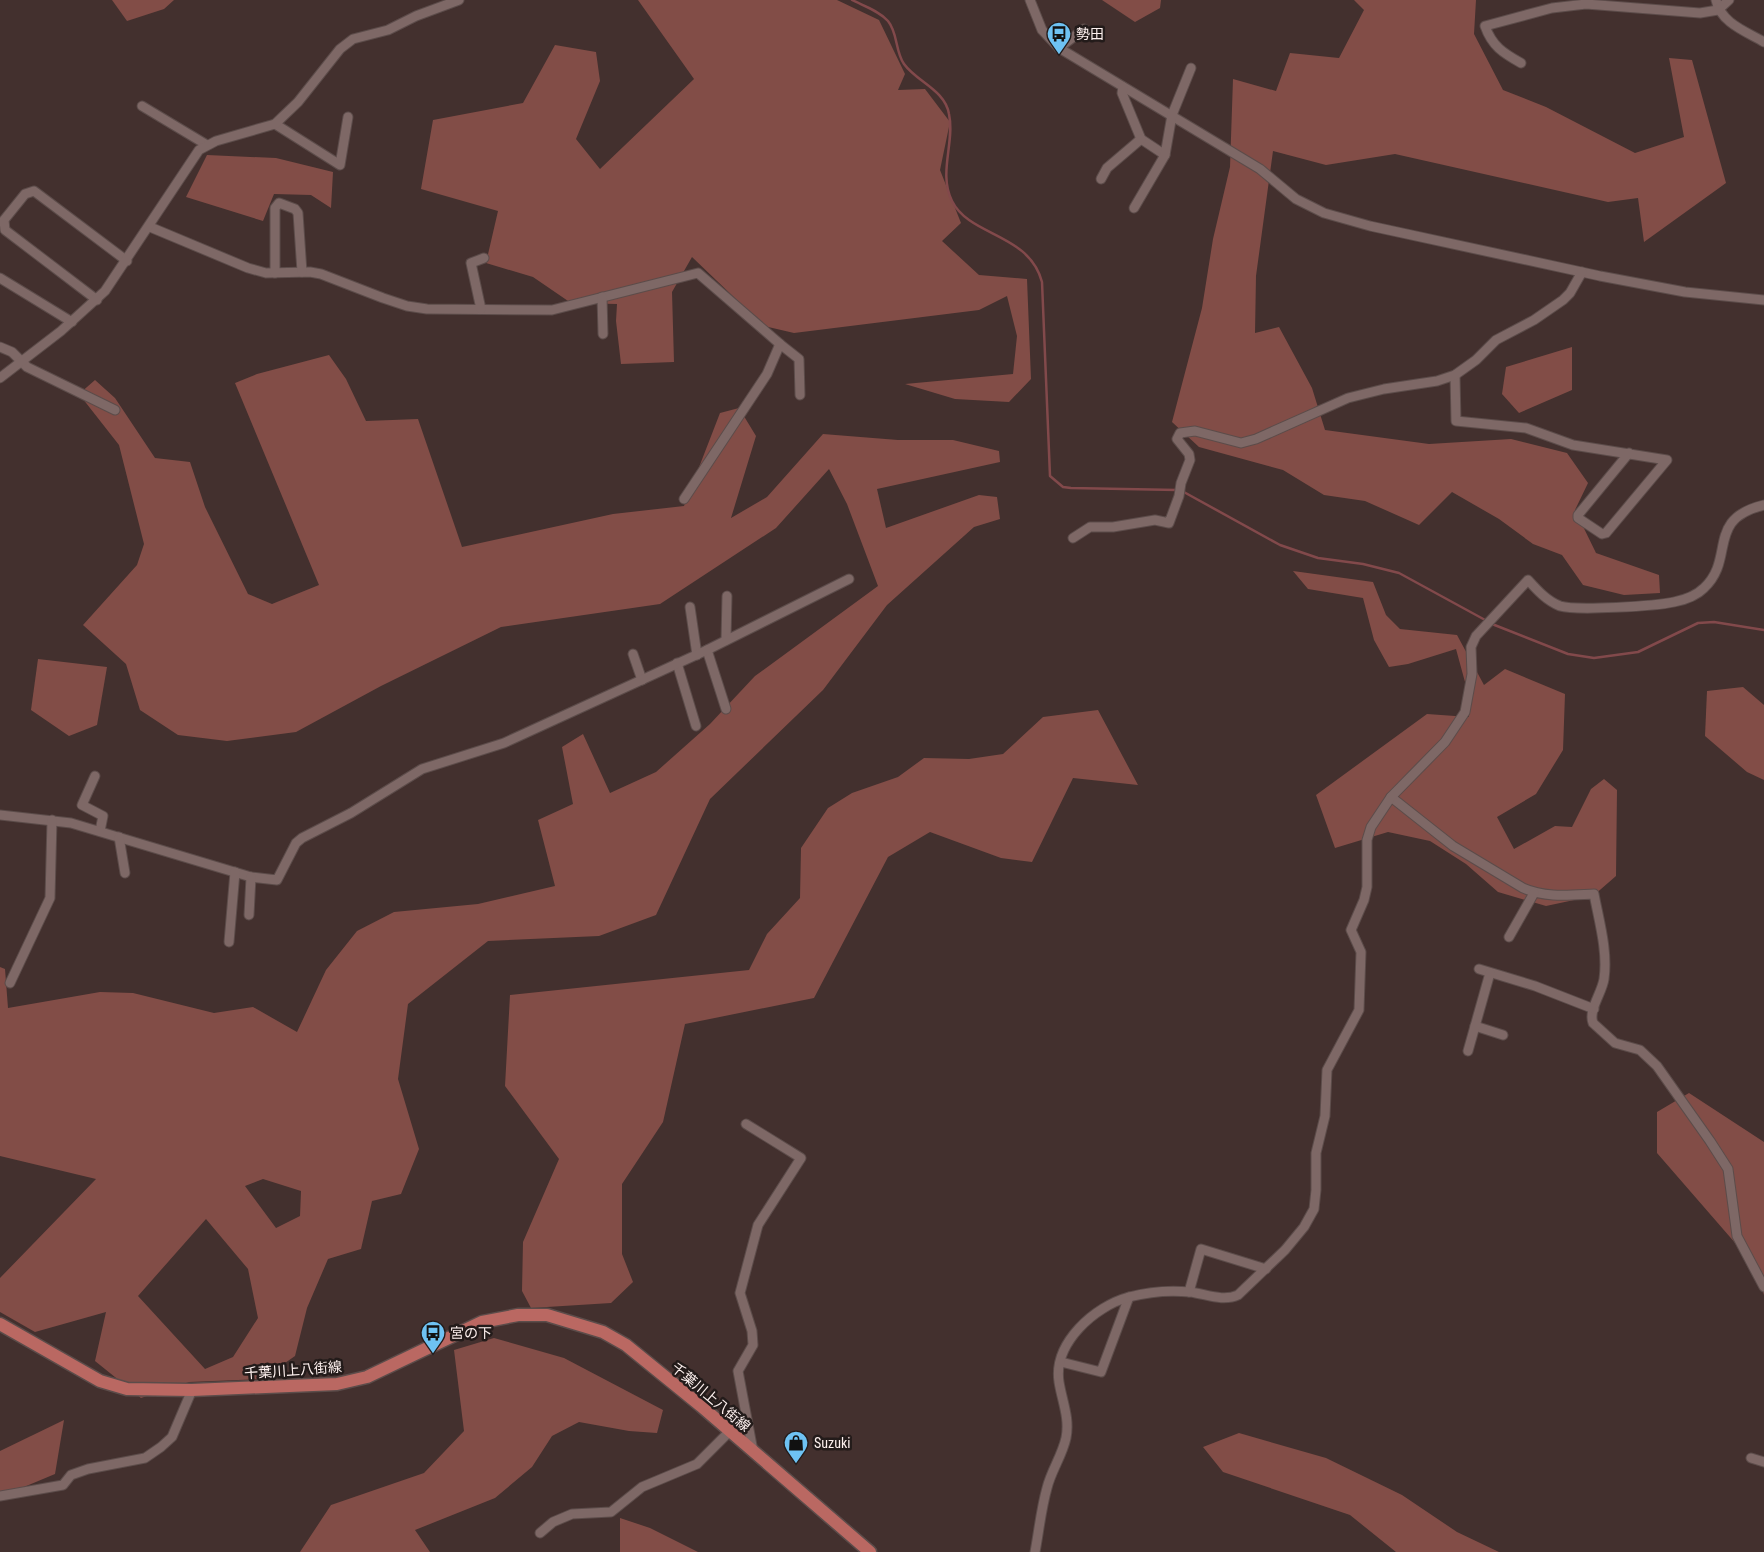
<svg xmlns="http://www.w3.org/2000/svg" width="1764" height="1552" font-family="'Roboto Condensed','Noto Sans JP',sans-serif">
<rect width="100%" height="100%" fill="#43302e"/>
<g fill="#824d47" fill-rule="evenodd">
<polygon points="112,0 174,0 164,9 127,21"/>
<polygon points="638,0 837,0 879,20 905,74 898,90 925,89 950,122 940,170 961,223 942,241 979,275 1027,279 1031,379 1009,402 955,399 905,384 1013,374 1017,336 1007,296 979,310 794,333 764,326 692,257 672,292 674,362 621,364 616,321 617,304 571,303 533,277 486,263 498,211 421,189 433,120 523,103 555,45 596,52 600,81 576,139 600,169 694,79"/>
<polygon points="1102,0 1161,0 1160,8 1135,22"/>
<polygon points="1354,0 1476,0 1474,34 1503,90 1546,107 1635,153 1684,137 1669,58 1692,60 1726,183 1644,242 1638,198 1608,202 1395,154 1326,165 1273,151 1256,276 1255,333 1279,327 1312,388 1325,430 1429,444 1511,439 1567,453 1588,483 1575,510 1596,553 1659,575 1660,593 1624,595 1583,585 1562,555 1533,544 1499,519 1452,492 1419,525 1365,501 1324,495 1283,470 1199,447 1172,422 1202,308 1213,239 1230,167 1233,79 1276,91 1290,53 1339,58 1364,10"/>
<polygon points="207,155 276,158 333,172 331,208 311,195 274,194 263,221 186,197"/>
<polygon points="1572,347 1572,390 1519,413 1502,394 1506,367"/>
<path d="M329,355L346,379L366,421L418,419L462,547L613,514L684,506L720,413L739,408L756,436L731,518L767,497L823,434L898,440H953L999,451L1000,462L877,489L886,528L979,495L997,497L1000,519L974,527L887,605L823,690L710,799L656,915L599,936L488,941L408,1004L398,1079L419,1149L401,1194L372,1201L361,1249L328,1259L307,1308L295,1356L262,1379L189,1382L141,1398L95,1361L106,1312L35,1332L0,1312V1278L96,1179L0,1156V967L5,969L8,1008L100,992L133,993L214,1013L253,1007L297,1032L326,970L357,931L394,912L478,904L555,886L538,820L573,804L562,747L583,734L610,793L656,772L710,724L755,676L878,586L847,504L829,469L776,528L660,604L501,627L381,686L296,732L227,741L178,735L140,710L126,664L83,625L137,565L144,544L119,445L79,394L95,380L115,398L155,458L190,462L205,507L248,594L272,604L319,585L235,383L257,374ZM263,1179L301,1191L300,1216L276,1228L245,1186ZM206,1219L248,1269L258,1318L233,1357L205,1369L138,1296Z"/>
<polygon points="1293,571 1373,582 1386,615 1400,629 1457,635 1484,685 1505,669 1565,694 1563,750 1536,794 1497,817 1514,849 1555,826 1572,827 1591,789 1604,779 1617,790 1616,876 1593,896 1546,906 1498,892 1466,864 1430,841 1388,832 1335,848 1316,795 1427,714 1469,717 1465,682 1456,649 1408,664 1389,667 1374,640 1363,598 1308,589"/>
<polygon points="38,659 107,667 97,725 69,736 31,710"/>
<polygon points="1743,687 1764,705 1764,780 1747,772 1705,736 1707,691"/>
<polygon points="1098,710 1138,785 1073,778 1032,862 1001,858 930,832 888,857 814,998 685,1024 663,1122 622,1184 622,1254 633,1282 611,1303 531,1308 522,1291 523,1242 559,1159 505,1086 510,995 749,970 767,934 800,898 801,848 828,808 852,793 898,777 924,758 969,759 1003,754 1043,717"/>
<polygon points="1689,1093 1764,1142 1764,1295 1756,1267 1657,1153 1657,1112"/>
<polygon points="494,1338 564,1358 663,1410 657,1433 629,1431 579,1422 552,1436 532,1467 495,1498 415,1530 430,1552 300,1552 331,1505 424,1473 464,1431 454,1350"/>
<polygon points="64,1420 55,1474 0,1497 0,1451"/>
<polygon points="1239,1433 1326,1458 1402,1495 1457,1532 1499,1552 1396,1552 1350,1515 1223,1472 1203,1447"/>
<polygon points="620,1518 650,1528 698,1552 620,1552"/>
</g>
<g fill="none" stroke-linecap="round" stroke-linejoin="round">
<g stroke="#82494b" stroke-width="2.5">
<path d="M852,0C864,6 879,11 888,21C898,33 895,51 904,64C917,82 945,90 949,114C955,143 938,173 952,201C970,237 1029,233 1042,282L1050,476L1063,487L1071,488L1177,490"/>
<polyline points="1182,491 1280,545 1318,558 1363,564 1399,573 1487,621"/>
<polyline points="1492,624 1568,654 1594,658 1638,652 1698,623 1714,622 1764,630"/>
</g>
<defs>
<g id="street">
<polyline points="1030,0 1042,30 1059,48 1260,169 1296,199 1324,213 1370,226 1600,276 1685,292 1764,300"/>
<path d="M1716,0C1721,23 1745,31 1764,42"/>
<polyline points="1059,48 1084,29"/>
<path d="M1521,63C1503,53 1492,46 1485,26L1552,8L1586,4L1700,13L1718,10L1729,0"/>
<polyline points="1123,87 1122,93 1141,139 1165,155"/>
<polyline points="142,106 207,145"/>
<polyline points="275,124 340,165 348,117"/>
<polyline points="1101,179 1107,168 1141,139"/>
<polyline points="1134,208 1165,155 1172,115 1191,68"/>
<polyline points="150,227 248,268 266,273 310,272 321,274 383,298 407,306 427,309 552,310 698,273 780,344"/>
<polyline points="275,273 275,208 279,203 295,209 298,213 302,272"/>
<polyline points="0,278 72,322"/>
<polyline points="602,297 603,334"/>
<polyline points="97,300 5,230 4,220 25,194 34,191 127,261"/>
<polyline points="481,309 471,263 484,258"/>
<polyline points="0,347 12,352 27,367 115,410"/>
<polyline points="1455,375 1456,421 1526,428 1573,445 1667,460 1606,533 1602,534 1578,518 1578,515 1629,453"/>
<polyline points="0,378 61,331 105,291 199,150 216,141 275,124 298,102 340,49 353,39 388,30 416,16 459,0"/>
<polyline points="684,499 767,374 780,344 799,359 800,395"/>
<polyline points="1073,538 1090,527 1113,527 1155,520 1169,523 1179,496 1181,483 1190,460 1189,454 1177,439 1180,433 1195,431 1241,443 1256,439 1348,398 1384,389 1437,381 1455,375 1476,360 1496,340 1534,320 1563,300 1570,293 1582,272"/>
<polyline points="690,607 697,655"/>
<polyline points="726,640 727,596"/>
<polyline points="707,650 726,709"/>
<polyline points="633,654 642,680"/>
<polyline points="677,663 696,726"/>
<polyline points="95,776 82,805 103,816 100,831"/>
<path d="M1391,797L1453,846L1523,888C1545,898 1570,895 1594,894C1599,921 1608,951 1604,979C1602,993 1588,1010 1593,1023L1615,1043L1640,1050L1657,1066L1710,1141L1728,1169L1737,1236L1764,1287"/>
<polyline points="0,815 71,823 251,877 277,880 296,843 302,838 351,813 422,769 504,743 707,650 849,579"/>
<polyline points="119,837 125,873"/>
<polyline points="249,915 251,877"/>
<polyline points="1509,937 1534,893"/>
<polyline points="229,942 235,872"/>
<polyline points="1479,969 1535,986 1594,1009"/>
<polyline points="10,983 50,898 52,820"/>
<polyline points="1475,1026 1503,1035"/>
<polyline points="1468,1051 1490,973"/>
<polyline points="746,1124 801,1158 758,1225 740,1293 752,1331 753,1345 738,1371 753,1451"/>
<polyline points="1189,1292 1201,1249 1266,1269"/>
<polyline points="1061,1362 1101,1372 1129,1297"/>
<polyline points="1751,1458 1764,1462"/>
<polyline points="0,1496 63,1485 71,1475 88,1469 145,1458 161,1447 172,1437 192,1390"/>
<polyline points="540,1533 553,1522 572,1514 611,1512 642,1487 697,1464 730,1431"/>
<path d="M1035,1552C1039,1531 1041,1509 1047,1488C1051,1471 1062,1456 1066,1438C1070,1418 1062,1401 1059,1382C1053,1343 1095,1306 1129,1297C1148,1292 1170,1290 1190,1292C1206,1294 1223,1302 1238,1295L1285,1250L1304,1227L1314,1209L1316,1190V1153L1325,1116L1327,1070L1359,1010L1361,952L1351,930L1364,900L1367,887V840L1371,827L1391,797L1445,742L1465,712L1472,674L1471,647L1476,636L1528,580C1537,590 1547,601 1560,606C1576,611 1656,606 1674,602C1684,600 1697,595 1704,588C1736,558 1705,519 1764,505"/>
</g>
<polyline id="primary" points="0,1324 100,1381 127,1389 192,1390 337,1384 367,1377 482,1322 518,1315 547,1315 603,1332 626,1345 701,1406 870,1552"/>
</defs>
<use href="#street" stroke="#5c4c4a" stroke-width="11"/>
<use href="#primary" stroke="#5c4c4a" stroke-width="15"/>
<use href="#street" stroke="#7e6866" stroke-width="9"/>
<use href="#primary" stroke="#ba6862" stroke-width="12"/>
</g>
<defs>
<symbol id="bus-pin" viewBox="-11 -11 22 30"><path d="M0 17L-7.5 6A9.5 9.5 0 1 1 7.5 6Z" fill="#6ec2f3" stroke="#231b1a"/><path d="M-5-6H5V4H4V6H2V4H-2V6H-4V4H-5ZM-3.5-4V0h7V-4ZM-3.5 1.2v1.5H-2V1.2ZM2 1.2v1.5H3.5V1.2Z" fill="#111"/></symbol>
<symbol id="shop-pin" viewBox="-11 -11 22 30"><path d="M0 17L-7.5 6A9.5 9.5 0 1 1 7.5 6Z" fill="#6ec2f3" stroke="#231b1a"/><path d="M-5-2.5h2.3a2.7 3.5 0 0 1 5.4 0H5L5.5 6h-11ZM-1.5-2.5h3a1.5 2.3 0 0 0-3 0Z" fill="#111"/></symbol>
</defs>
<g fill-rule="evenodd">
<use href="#bus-pin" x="1045" y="20" width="28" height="38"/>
<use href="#bus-pin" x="419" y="1319" width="28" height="38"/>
<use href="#shop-pin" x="782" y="1429" width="28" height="38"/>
</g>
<g text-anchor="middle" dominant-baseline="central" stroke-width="5" stroke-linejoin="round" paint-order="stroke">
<g font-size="14" fill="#fef1ef" stroke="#231b1a" text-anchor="start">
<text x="1076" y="34">勢田</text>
<text x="450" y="1333">宮の下</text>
<text x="814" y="1443">Suzuki</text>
</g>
<g font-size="14" fill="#fef1ef" stroke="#231b1a">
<text transform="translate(293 1370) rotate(-4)">千葉川上八街線</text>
<text transform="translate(711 1397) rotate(40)">千葉川上八街線</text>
</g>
</g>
</svg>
